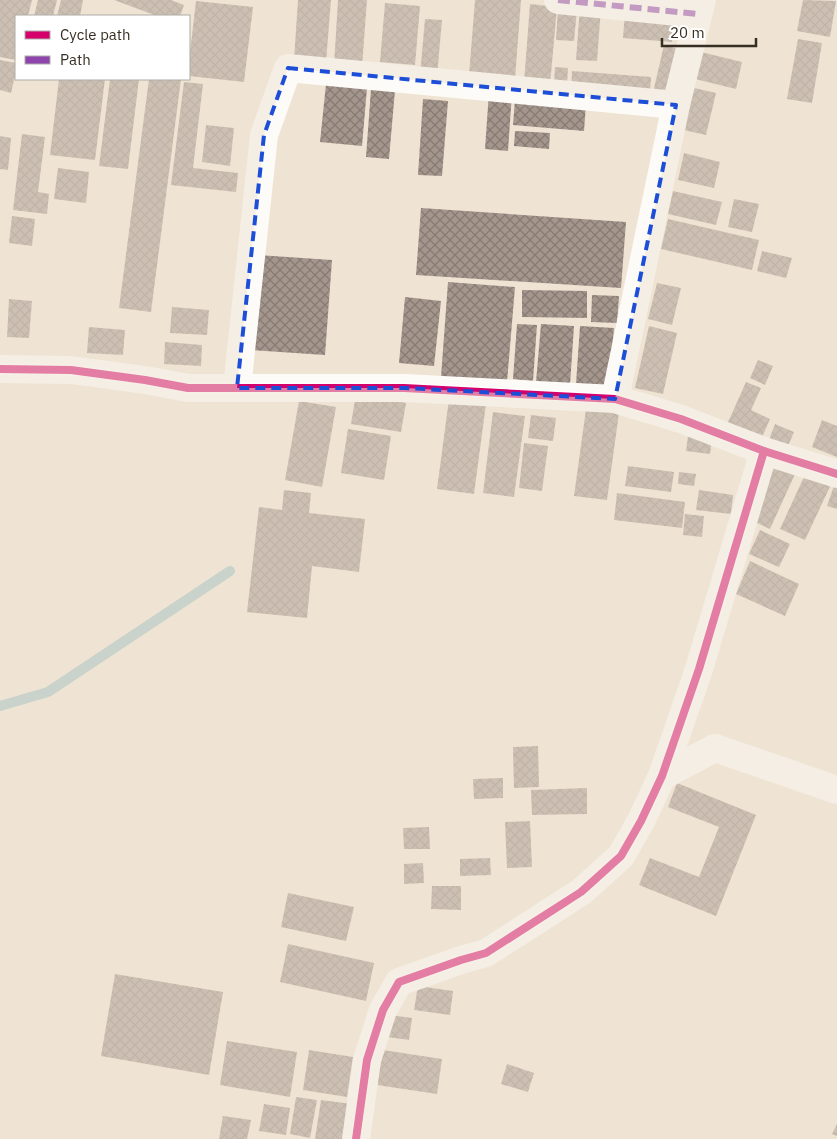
<svg xmlns="http://www.w3.org/2000/svg" width="837" height="1139" font-family="'IBM Plex Sans',sans-serif">
<defs>
<pattern id="building-cross-hatch" width="8" height="8" patternUnits="userSpaceOnUse" patternTransform="scale(1.25)"><rect width="8" height="8" fill="#a4968d"/><path d="M0 0l8 8M0 8l8-8" fill="none" stroke="#867b73"/></pattern>
</defs>
<rect width="100%" height="100%" fill="#efe4d3"/>
<g fill="none" stroke-linecap="round" stroke-linejoin="round">
<polyline stroke="#9bbec0" stroke-width="10" points="0,706 48,692 230,571"/>
</g>
<g fill="url(#building-cross-hatch)">
<polygon points="0,0 32,0 28,16 16,16 16,60 0,57"/>
<polygon points="38,0 57,0 53,16 34,16"/>
<polygon points="61,0 83,0 80,16 57,16"/>
<polygon points="114,0 171,0 184,5 180,16 157,16"/>
<polygon points="298,0 331,0 326,62 294,60"/>
<polygon points="338,0 367,0 362,67 334,65"/>
<polygon points="475,0 521,0 515,79 469,75"/>
<polygon points="803,0 836,1 830,37 797,31"/>
<polygon points="196,1 253,7 244,82 189,76 189,61"/>
<polygon points="385,3 420,6 415,65 380,62"/>
<polygon points="530,4 557,7 550,85 524,83"/>
<polygon points="580,6 601,8 597,61 576,60"/>
<polygon points="558,8 577,10 574,41 556,40"/>
<polygon points="625,12 674,16 672,42 623,38"/>
<polygon points="425,19 442,20 437,76 420,75"/>
<polygon points="798,39 822,43 812,103 787,99"/>
<polygon points="664,45 685,51 674,102 652,97"/>
<polygon points="701,52 742,62 736,89 695,79"/>
<polygon points="0,60 16,63 16,71 11,93 0,90"/>
<polygon points="555,67 568,68 567,85 554,84"/>
<polygon points="572,71 651,77 650,97 571,91"/>
<polygon points="59,79 105,79 95,160 50,155"/>
<polygon points="110,79 139,79 128,169 99,166"/>
<polygon points="149,79 181,79 151,312 119,308"/>
<polygon points="184,82 203,84 193,168 238,173 236,192 171,185"/>
<polygon points="326,84 367,88 362,146 320,142"/>
<polygon points="690,87 716,93 706,135 679,129"/>
<polygon points="371,89 395,90 389,159 366,157"/>
<polygon points="489,92 512,93 508,151 485,149"/>
<polygon points="423,99 448,101 442,176 418,175"/>
<polygon points="515,99 586,104 584,131 513,125"/>
<polygon points="206,125 234,128 230,166 202,162"/>
<polygon points="515,131 550,133 549,149 514,146"/>
<polygon points="22,134 45,137 38,192 49,194 47,214 13,210"/>
<polygon points="0,136 11,138 8,170 0,169"/>
<polygon points="684,153 720,162 714,188 678,180"/>
<polygon points="58,168 89,172 86,203 54,199"/>
<polygon points="673,191 722,202 716,225 668,214"/>
<polygon points="734,199 759,204 752,232 728,227"/>
<polygon points="421,208 626,222 621,288 416,275"/>
<polygon points="12,216 35,219 32,246 9,243"/>
<polygon points="668,219 759,240 752,270 661,249"/>
<polygon points="762,251 792,258 786,278 757,271"/>
<polygon points="258,255 332,260 325,355 252,350"/>
<polygon points="448,282 515,287 507,382 441,377"/>
<polygon points="657,283 681,288 672,325 648,319"/>
<polygon points="522,290 587,291 587,318 522,317"/>
<polygon points="592,295 619,296 617,323 591,322"/>
<polygon points="405,297 441,301 434,366 399,363"/>
<polygon points="9,299 32,301 29,338 7,337"/>
<polygon points="172,307 209,310 207,335 170,333"/>
<polygon points="517,324 537,325 533,381 513,379"/>
<polygon points="541,324 574,326 570,385 536,382"/>
<polygon points="580,326 614,328 609,386 576,384"/>
<polygon points="649,326 677,333 663,394 635,388"/>
<polygon points="89,327 125,330 123,355 87,353"/>
<polygon points="165,342 202,345 201,366 164,364"/>
<polygon points="758,360 773,366 765,385 750,378"/>
<polygon points="746,382 761,388 751,410 770,419 759,444 725,429"/>
<polygon points="356,394 406,403 401,432 351,424"/>
<polygon points="449,399 486,404 474,494 437,489"/>
<polygon points="299,401 336,407 322,487 285,480"/>
<polygon points="586,409 619,413 607,500 574,496"/>
<polygon points="493,412 525,416 514,497 483,493"/>
<polygon points="531,415 556,418 553,441 528,438"/>
<polygon points="822,420 837,426 837,457 812,447"/>
<polygon points="775,424 794,432 785,453 767,445"/>
<polygon points="348,429 391,436 384,480 341,473"/>
<polygon points="688,436 712,439 710,454 686,451"/>
<polygon points="524,443 548,446 542,491 519,488"/>
<polygon points="774,464 795,474 770,529 749,519"/>
<polygon points="628,466 674,472 671,492 625,486"/>
<polygon points="809,466 834,478 805,540 780,529"/>
<polygon points="679,472 696,474 694,486 678,484"/>
<polygon points="837,477 837,509 827,506"/>
<polygon points="284,490 311,493 309,513 365,519 359,572 312,566 307,618 247,612 259,507 282,510"/>
<polygon points="699,490 733,495 731,514 696,510"/>
<polygon points="617,493 685,502 682,528 614,520"/>
<polygon points="685,514 704,516 702,537 683,535"/>
<polygon points="760,530 790,544 779,567 749,554"/>
<polygon points="750,561 799,584 785,616 736,594"/>
<polygon points="538,746 539,787 514,788 513,747"/>
<polygon points="503,778 503,798 474,799 473,779"/>
<polygon points="677,783 756,815 716,916 639,885 650,858 699,877 719,827 668,807"/>
<polygon points="587,788 587,814 532,815 531,790"/>
<polygon points="530,821 532,867 507,868 505,822"/>
<polygon points="429,827 430,849 404,849 403,828"/>
<polygon points="490,858 491,875 460,876 460,859"/>
<polygon points="423,863 424,883 404,884 404,864"/>
<polygon points="432,886 461,886 461,910 431,909"/>
<polygon points="288,893 354,907 346,941 281,927"/>
<polygon points="288,944 374,963 366,1001 280,982"/>
<polygon points="115,974 223,992 209,1075 101,1056"/>
<polygon points="418,986 453,991 450,1015 414,1010"/>
<polygon points="390,1015 412,1018 409,1040 387,1037"/>
<polygon points="227,1041 297,1052 290,1097 220,1085"/>
<polygon points="309,1050 353,1057 347,1097 303,1090"/>
<polygon points="383,1050 442,1059 437,1094 377,1085"/>
<polygon points="507,1064 534,1073 528,1092 501,1084"/>
<polygon points="296,1097 317,1100 310,1138 290,1134"/>
<polygon points="321,1100 352,1104 347,1139 315,1139"/>
<polygon points="264,1104 290,1108 286,1135 259,1131"/>
<polygon points="223,1116 251,1120 247,1139 219,1139"/>
<polygon points="837,1124 837,1136 832,1134"/>
</g>
<g fill="none" stroke-linecap="round" stroke-linejoin="round">
<g stroke="#fdfbf8" stroke-width="28">
<polyline points="558,0 698,14"/>
<polyline points="0,369 71,370 145,380 188,388 404,388 615,399 681,419 764,451 837,474"/>
<polyline points="237,388 264,135 288,68 676,105"/>
<polyline points="615,399 676,105 702,0"/>
<polyline points="662,776 715,748 837,790"/>
<polyline points="356,1139 367,1060 383,1010 399,982 461,960 486,953 581,892 621,856 641,821 662,776 699,669 764,451"/>
</g>
<polyline stroke="#8e44ad" stroke-width="6" stroke-dasharray="12 6" stroke-linecap="butt" points="558,0 698,14"/>
<defs>
<g id="cycleway">
<polyline points="0,369 71,370 145,380 188,388 404,388 615,399 681,419 764,451 837,474"/>
<polyline points="356,1139 367,1060 383,1010 399,982 461,960 486,953 581,892 621,856 641,821 662,776 699,669 764,451"/>
</g>
</defs>
<use href="#cycleway" stroke="#fff" stroke-width="11"/>
<use href="#cycleway" stroke="#d6006c" stroke-width="8"/>
</g>
<path d="M0 0H837V1139H0ZM288,68L676,105L615,399L404,388H237L264,135Z" fill="#efe4d3" fill-opacity=".55" fill-rule="evenodd"/>
<path fill="none" stroke="#1d4ed8" stroke-width="4" stroke-dasharray="10 6" stroke-linejoin="round" d="M288,68L676,105L615,399L404,388H237L264,135Z"/>
<rect x="15" y="15" width="175" height="65" fill="#ffffff" stroke="#afaba7"/>
<rect x="25" y="31" width="25" height="8" fill="#d6006c" stroke="#afaba7"/>
<text x="60" y="40" font-size="15" fill="#362e22">Cycle path</text>
<rect x="25" y="56" width="25" height="8" fill="#8e44ad" stroke="#afaba7"/>
<text x="60" y="65" font-size="15" fill="#362e22">Path</text>
<path d="M662 38v8h94v-8" fill="none" stroke="#362e22" stroke-width="2.5"/>
<text x="670" y="38" font-size="15" fill="#362e22" stroke="#ffffff" stroke-width="4" paint-order="stroke">20 m</text>
</svg>
